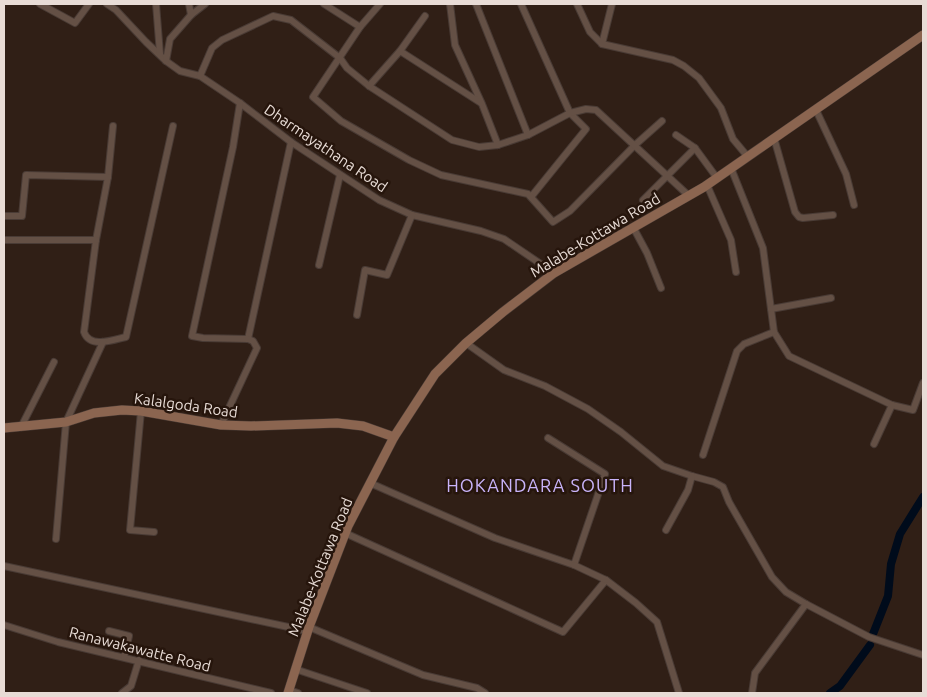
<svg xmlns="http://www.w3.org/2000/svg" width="927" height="697" font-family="Ubuntu,sans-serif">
<rect width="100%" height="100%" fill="#301f16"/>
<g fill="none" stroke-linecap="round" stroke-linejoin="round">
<g stroke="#000b1b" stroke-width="8">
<polyline points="873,634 888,596 891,564 900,534 923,497"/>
<polyline points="830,693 840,686 870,645"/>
</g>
<defs>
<g id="street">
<polyline points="40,4 75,23 89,4"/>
<polyline points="107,4 116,10 146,42 166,61 180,71 200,76 240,103 291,142 379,200 412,215 481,231 504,239 554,273"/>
<polyline points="156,4 160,54"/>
<polyline points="189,4 191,15"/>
<polyline points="324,4 360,27 380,4"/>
<polyline points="450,4 455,45 482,104 498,145"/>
<polyline points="476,4 528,135"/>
<polyline points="521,4 570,113 586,129 531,197"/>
<polyline points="577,4 590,32 602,44"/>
<polyline points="612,4 602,44 673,60 684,66 699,78 721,108 733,139 748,157"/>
<polyline points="360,27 313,97 341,121 409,160 441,175 528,194 553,222 570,211 635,145 662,121"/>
<polyline points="400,51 481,103"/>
<polyline points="166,61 170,39 191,15 205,4"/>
<polyline points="200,76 212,48 222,40 273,16 291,20 340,58 347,68 369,86 452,140 479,147 498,145 528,135 570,113 586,109 596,110 688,195"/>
<polyline points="369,86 400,51 425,16"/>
<polyline points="816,110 846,174 854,205"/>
<path d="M113,126L108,177L96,240L84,332C90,349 113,340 126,337L173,126"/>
<polyline points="676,135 695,148 717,178"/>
<polyline points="774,138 795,212 799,217 803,218 833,215"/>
<polyline points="731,168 763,248 774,332 789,356 892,405 913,410 923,383"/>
<polyline points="707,185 731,240 736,272"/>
<polyline points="643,200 695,148"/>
<polyline points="4,216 22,216 26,175 108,177"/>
<polyline points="633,227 647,253 661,288"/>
<polyline points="4,240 96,240"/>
<polyline points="319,265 340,175"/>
<polyline points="771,309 831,298"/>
<polyline points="357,315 365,270 387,275 412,215"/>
<polyline points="248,339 291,142"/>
<polyline points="466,343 504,370 545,386 588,409 621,432 663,466 692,476 714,482 723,487 729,502 772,577 786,592 806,604"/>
<polyline points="141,411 130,530 154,532"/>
<polyline points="221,425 257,348 253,341 248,339 203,338 192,336 233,147 240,103"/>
<polyline points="21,427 54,362"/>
<polyline points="874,444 892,405"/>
<polyline points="703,455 737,351 744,344 774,332"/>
<polyline points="370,483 495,538 574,565 605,474 548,438"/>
<polyline points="666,530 688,490 692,476"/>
<polyline points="345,533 563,632 606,580 636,603 657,622 679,693"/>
<polyline points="56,539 66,422 103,342"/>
<polyline points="574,565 606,580"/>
<polyline points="4,566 307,631"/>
<polyline points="4,625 58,642 271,693"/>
<polyline points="309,627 423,675 477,688 485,693"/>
<polyline points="109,631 129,636 124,657"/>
<polyline points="295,669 367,693"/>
<polyline points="289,690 298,693"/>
<polyline points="122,693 131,686 139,660"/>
<polyline points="752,693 755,673 806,604 869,637 923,655"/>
</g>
<g id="secondary">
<polyline points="4,428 66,422 94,413 122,410 141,411 221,425 251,426 337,423 363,426 394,437"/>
<polyline points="288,693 309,627 348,526 394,437 435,374 466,343 503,312 554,273 704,187 923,35"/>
</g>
</defs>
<use href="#street" stroke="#493b35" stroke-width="8"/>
<use href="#secondary" stroke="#493b35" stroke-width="10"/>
<use href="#street" stroke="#645045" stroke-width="6"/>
<use href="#secondary" stroke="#8b6550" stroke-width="9"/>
</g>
<g text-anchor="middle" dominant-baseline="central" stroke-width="5" stroke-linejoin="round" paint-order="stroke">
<g font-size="15" fill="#e8dcd6" stroke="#26150c">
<text transform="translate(326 148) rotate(34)">Dharmayathana Road</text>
<text transform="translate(595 235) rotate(-31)">Malabe-Kottawa Road</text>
<text transform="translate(186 405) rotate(8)">Kalalgoda Road</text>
<text transform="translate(320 567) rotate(-68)">Malabe-Kottawa Road</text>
<text transform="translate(140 649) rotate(14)">Ranawakawatte Road</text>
</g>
<g font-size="18" letter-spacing="1" fill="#c9b4fa" stroke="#26150c">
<text x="540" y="485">HOKANDARA SOUTH</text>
</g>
</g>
<rect width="927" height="697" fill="none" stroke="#e8dcd6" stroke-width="10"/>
</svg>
